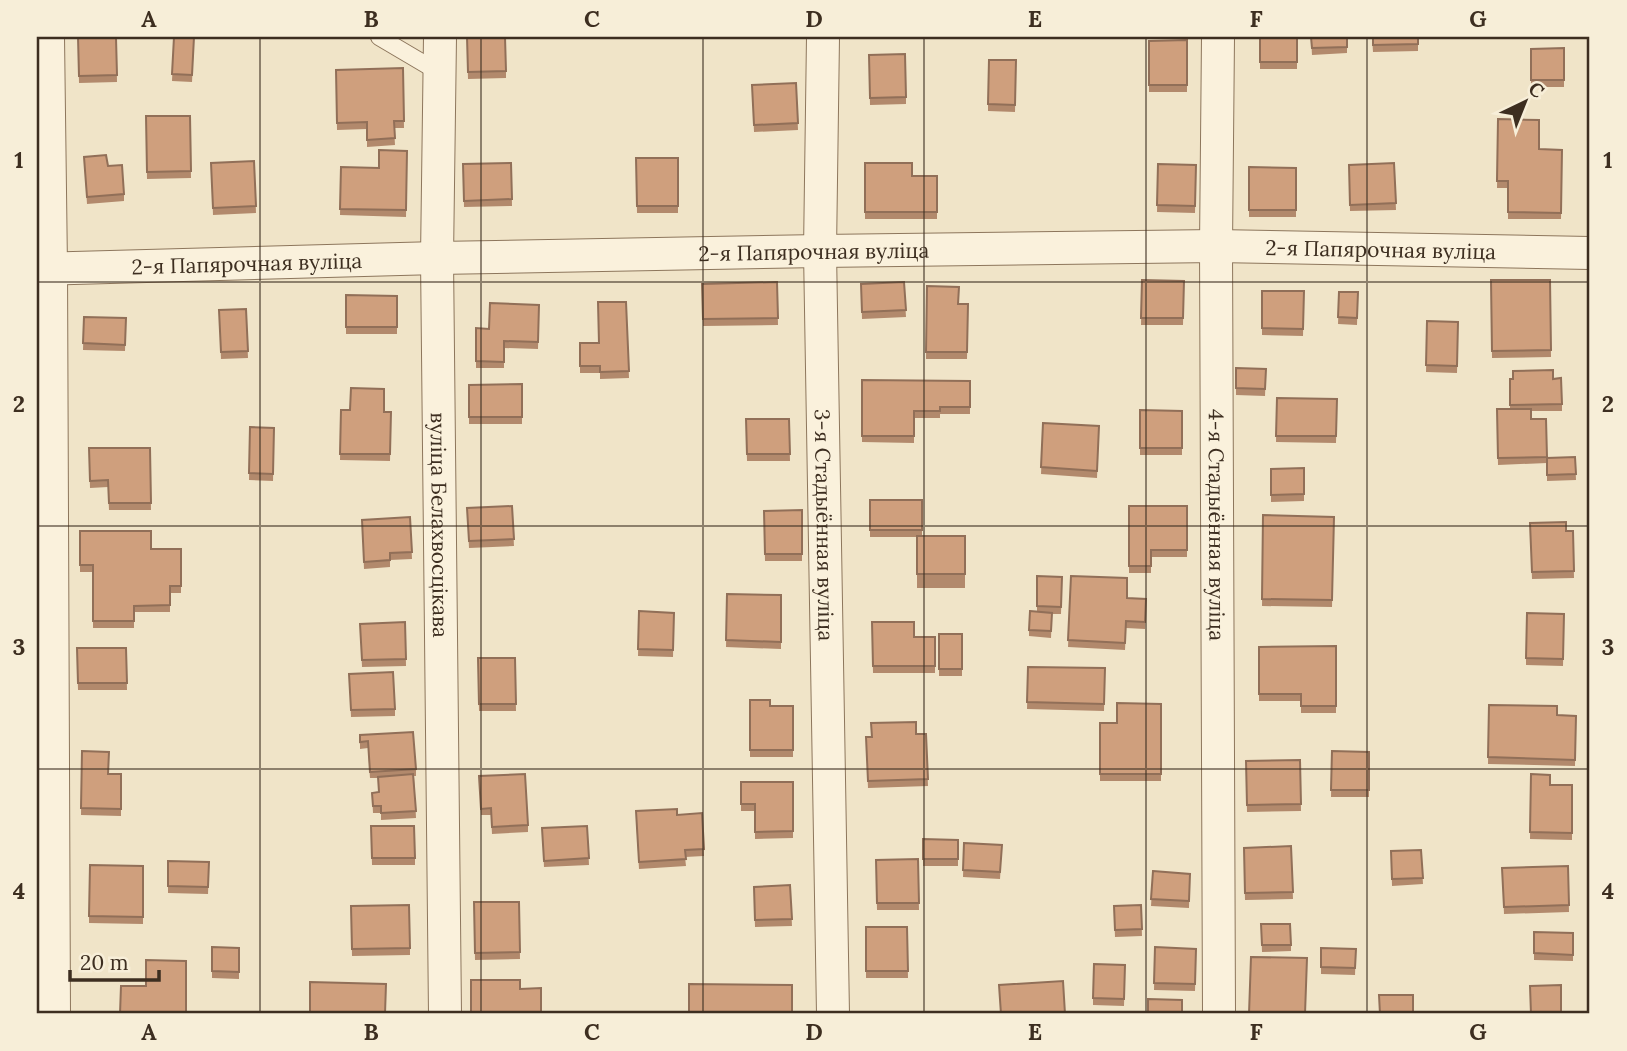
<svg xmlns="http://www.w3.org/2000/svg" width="1627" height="1051" font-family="Lora,serif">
<rect width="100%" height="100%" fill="#f0e4c8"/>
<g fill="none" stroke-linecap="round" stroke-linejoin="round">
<defs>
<polyline id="lane" points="379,37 440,73"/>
<g id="street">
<polyline points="48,37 51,268 54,1014"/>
<path id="s1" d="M440,37L437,258L445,1014"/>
<path id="s2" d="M823,37L820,251L833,1014"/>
<path id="s3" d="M1218,37L1216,246L1219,1014"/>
<path id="s4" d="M37,269L437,258L820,251L1216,246L1590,253"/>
</g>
</defs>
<use href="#lane" stroke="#8d765c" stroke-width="18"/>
<use href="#street" stroke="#8d765c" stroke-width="34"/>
<use href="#lane" stroke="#faf1dc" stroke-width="16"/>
<use href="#street" stroke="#faf1dc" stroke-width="32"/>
</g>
<g fill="#b2896c">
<polygon points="78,37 116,38 117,82 79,83"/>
<polygon points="174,37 194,43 192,82 172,81"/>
<polygon points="467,37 506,71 506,78 468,79"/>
<rect x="1260" y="37" width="37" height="32"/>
<polygon points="1311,37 1347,37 1347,53 1312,55"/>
<polygon points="1372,37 1418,37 1418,51 1373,52"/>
<polygon points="1187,40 1187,92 1149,92 1149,41"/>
<polygon points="1564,48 1564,87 1531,87 1531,49"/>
<polygon points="869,55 906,97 906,104 870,105"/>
<polygon points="1016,60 1015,112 988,111 988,104"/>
<polygon points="403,68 404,128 394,128 395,145 367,147 367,129 337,130 336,70"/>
<polygon points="796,83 798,130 754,132 752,85"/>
<polygon points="146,116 190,116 191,178 147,179"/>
<polygon points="1498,119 1539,149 1562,150 1561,219 1508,219 1508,188 1497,188"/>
<polygon points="407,151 406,217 340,215 341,167 379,168"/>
<polygon points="84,157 108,166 124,194 124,201 87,204"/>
<polygon points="636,158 678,206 678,213 637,213"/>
<polygon points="254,161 256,213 213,215 211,163"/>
<polygon points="511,163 512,206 464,207 463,164"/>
<polygon points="865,163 912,176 937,176 937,219 865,219"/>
<polygon points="1394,163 1396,210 1350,211 1349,165"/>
<polygon points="1158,164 1196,165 1195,213 1157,212"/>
<polygon points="1249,167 1296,168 1296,217 1249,217"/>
<polygon points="1142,280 1184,281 1183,325 1141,325"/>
<polygon points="1491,280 1550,280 1551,357 1492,358"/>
<polygon points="777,282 778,325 703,326 702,284"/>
<polygon points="904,282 906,317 862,319 861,284"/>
<polygon points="927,286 958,304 968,304 967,359 926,359"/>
<polygon points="1262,291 1304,291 1303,336 1262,335"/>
<polygon points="1339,292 1358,292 1357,325 1338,324"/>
<polygon points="346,295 397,296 397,334 346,334"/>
<polygon points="626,302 629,378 600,379 600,373 580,373 580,343 599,343"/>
<polygon points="539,305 538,349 504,348 504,368 476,368 476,328 489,329"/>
<polygon points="246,309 248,358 221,359 219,310"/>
<polygon points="84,317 126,318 125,351 83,350"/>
<polygon points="1427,321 1458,322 1457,373 1426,372"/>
<polygon points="1236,368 1266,369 1265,396 1236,395"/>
<polygon points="1510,379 1553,379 1562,404 1562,411 1531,411 1531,419 1546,419 1547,458 1575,457 1576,480 1547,481 1547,463 1498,465 1497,409 1510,409"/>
<polygon points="862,380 970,381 970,414 940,414 940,418 914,418 914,443 862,442"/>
<polygon points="522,384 522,424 469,424 469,385"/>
<polygon points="1277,398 1337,399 1336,443 1276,442"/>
<polygon points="341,410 391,412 390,461 340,460"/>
<polygon points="1140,410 1182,411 1182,455 1140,455"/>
<polygon points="746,419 789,419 790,461 747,461"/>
<polygon points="1043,423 1099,426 1097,478 1041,474"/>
<polygon points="250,427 274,428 273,481 249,480"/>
<polygon points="89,448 150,448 151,510 109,510 108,487 90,488"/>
<polygon points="1304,468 1304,501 1271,502 1271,469"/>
<polygon points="870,500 922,500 922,536 965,536 965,588 917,588 917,537 870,537"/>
<polygon points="512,506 514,546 469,548 467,508"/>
<polygon points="1129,506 1187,506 1187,557 1151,557 1151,573 1129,573"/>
<polygon points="802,510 802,561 765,561 764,511"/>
<polygon points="1263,515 1334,517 1332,607 1262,606"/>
<polygon points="410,517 412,559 390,560 390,567 364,569 362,520"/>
<polygon points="1530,523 1566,531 1573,531 1574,578 1532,579"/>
<polygon points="80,531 151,549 181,549 181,593 170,593 170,612 134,612 134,628 93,628 93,572 80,572"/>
<polygon points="1037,576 1062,577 1061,614 1052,614 1051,638 1029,636 1029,630 1037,612"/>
<polygon points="1071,576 1127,598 1146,599 1145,629 1126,628 1125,650 1068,647"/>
<polygon points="727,594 781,595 781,649 726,647"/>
<polygon points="639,611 674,613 673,657 638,656"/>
<polygon points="1564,614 1563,666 1526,665 1526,658"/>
<polygon points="405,622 406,666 362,667 360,624"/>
<polygon points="872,622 914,637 935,637 935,673 873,673"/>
<rect x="939" y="634" width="23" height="42"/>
<polygon points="1336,646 1336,713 1301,713 1301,701 1259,701 1259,647"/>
<polygon points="77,648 126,648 127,690 78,690"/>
<polygon points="478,658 515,658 516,711 479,711"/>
<polygon points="1028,667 1105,668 1104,711 1027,709"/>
<polygon points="349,674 395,709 395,716 351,717"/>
<polygon points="750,700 770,706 793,706 793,757 750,757"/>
<polygon points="1161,704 1161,781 1100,781 1100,723 1117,723"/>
<polygon points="1489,705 1557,715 1576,716 1575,766 1488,764"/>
<polygon points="926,734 928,786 868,788 866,737"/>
<polygon points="360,735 416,769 416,776 414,776 416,818 381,820 381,813 373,813 372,793 378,792 378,778 370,778 368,748 360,749"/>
<polygon points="82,751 108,774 121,774 121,816 81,815"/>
<polygon points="1332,751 1369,752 1369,797 1331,797"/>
<polygon points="1300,760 1301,811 1247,812 1246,761"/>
<polygon points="1531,774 1550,785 1572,785 1572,840 1530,839"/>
<polygon points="479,776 528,825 528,832 492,834 491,815 481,815"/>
<polygon points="741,782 793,782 793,838 755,839 755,811 741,811"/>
<polygon points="702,813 704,856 685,857 686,866 639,869 636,818"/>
<polygon points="371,826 415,858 415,865 372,865"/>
<polygon points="587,826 589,865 544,867 542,828"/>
<polygon points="923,839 958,840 958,866 923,866"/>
<polygon points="964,843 1002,845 1000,879 963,877"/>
<polygon points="1291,846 1293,899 1245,900 1244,848"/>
<polygon points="1421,850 1423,884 1392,886 1391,851"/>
<polygon points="918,859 919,910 877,910 876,860"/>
<polygon points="168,861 209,862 208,894 168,893"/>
<polygon points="143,866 143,924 89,923 89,916"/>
<polygon points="1568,866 1569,912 1504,914 1502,868"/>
<polygon points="1153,871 1190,874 1189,908 1151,906"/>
<polygon points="790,885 792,926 755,927 754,887"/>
<polygon points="474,902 519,902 520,959 475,960"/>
<polygon points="1141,905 1142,936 1115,937 1114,906"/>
<polygon points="351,906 410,948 410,955 352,956"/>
<polygon points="1261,924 1291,945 1291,951 1262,952"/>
<polygon points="866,927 907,927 908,978 866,978"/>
<polygon points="1534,932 1573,933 1573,961 1534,960"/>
<polygon points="212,947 239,948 239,979 212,978"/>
<polygon points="1155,947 1196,949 1195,991 1154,990"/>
<polygon points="1356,949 1355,975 1321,974 1321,967"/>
<polygon points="1125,965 1124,1006 1093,1005 1093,998"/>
</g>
<g fill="#cf9f7d" stroke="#916f58" stroke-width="2">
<polygon points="78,37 109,37 109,38 116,38 117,75 79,76"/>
<polygon points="174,37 194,37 192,75 172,74"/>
<polygon points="467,37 505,37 506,71 468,72"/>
<rect x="1260" y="37" width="37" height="25"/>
<polygon points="1311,37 1347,37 1347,47 1312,48"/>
<polygon points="1373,37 1418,37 1418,44 1373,45"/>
<polygon points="1187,40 1187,85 1149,85 1149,41"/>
<polygon points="1564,48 1564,80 1531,80 1531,49"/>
<polygon points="905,54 906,97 870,98 869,55"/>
<polygon points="989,60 1016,60 1015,105 988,104"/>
<polygon points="403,68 404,121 394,121 395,138 367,140 367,122 337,123 336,70"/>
<polygon points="796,83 798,123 754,125 752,85"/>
<polygon points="146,116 190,116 191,171 147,172"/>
<polygon points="1498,119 1539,120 1539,149 1562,150 1561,213 1508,212 1508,181 1497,181"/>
<polygon points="379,150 407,151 406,210 340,209 341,167 379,168"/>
<polygon points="106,155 108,166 122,165 124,194 87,197 84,157"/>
<polygon points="636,158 678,158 678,206 637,206"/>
<polygon points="254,161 256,206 213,208 211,163"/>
<polygon points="511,163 512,199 464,201 463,164"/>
<polygon points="865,163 912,163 912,176 937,176 937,212 865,212"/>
<polygon points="1394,163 1396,203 1350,205 1349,165"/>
<polygon points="1158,164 1196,165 1195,206 1157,205"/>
<polygon points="1249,167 1296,168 1296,210 1249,210"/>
<polygon points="1142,280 1184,281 1183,318 1141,318"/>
<polygon points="1491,280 1550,280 1551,350 1492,351"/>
<polygon points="777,282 778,318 703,319 702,284"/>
<polygon points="904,282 906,310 862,312 861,284"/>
<polygon points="927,286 959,287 958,304 968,304 967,352 926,352"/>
<polygon points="1262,291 1304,291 1303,329 1262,328"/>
<polygon points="1339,292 1358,292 1357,318 1338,317"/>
<polygon points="346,295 397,296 397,327 346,327"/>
<polygon points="598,302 626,302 629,371 600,372 600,366 580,366 580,343 599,343"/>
<polygon points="490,303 539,305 538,342 504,341 504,362 476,361 476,328 489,329"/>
<polygon points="246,309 248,351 221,352 219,310"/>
<polygon points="84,317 126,318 125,345 83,343"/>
<polygon points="1427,321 1458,322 1457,366 1426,365"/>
<polygon points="1236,368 1266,369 1265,389 1236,388"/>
<polygon points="1553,370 1553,379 1561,378 1562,404 1510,405 1510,379 1513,379 1513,371"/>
<polygon points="862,380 970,381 970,407 940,407 940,411 914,411 914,436 862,436"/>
<polygon points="522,384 522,417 469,417 469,385"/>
<polygon points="351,388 384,389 384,412 391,412 390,454 340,454 341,410 350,410"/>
<polygon points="1277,398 1337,399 1336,436 1276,436"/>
<polygon points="1497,409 1531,409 1531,419 1546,419 1547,457 1498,458"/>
<polygon points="1140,410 1182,411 1182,448 1140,448"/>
<polygon points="746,419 789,419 790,454 747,454"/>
<polygon points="1043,423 1099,426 1097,471 1041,467"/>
<polygon points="250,427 274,428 273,474 249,473"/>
<polygon points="89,448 150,448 151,503 109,503 108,480 90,481"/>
<polygon points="1575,457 1576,474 1547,475 1547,458"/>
<polygon points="1304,468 1304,494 1271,495 1271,469"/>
<rect x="870" y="500" width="52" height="30"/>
<polygon points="512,506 514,539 469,541 467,508"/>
<polygon points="1129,506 1187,506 1187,550 1151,550 1151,566 1129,566"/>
<polygon points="802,510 802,554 765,554 764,511"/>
<polygon points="1263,515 1334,517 1332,600 1262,599"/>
<polygon points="410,517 412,552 390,553 390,560 364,562 362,520"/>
<polygon points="1566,522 1566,531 1573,531 1574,571 1532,572 1530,523"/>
<polygon points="80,531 151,531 151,549 181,549 181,586 170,586 170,605 134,606 134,621 93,621 93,565 80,565"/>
<rect x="917" y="536" width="48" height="38"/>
<polygon points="1037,576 1062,577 1061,607 1037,606"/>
<polygon points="1071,576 1127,578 1127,598 1146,599 1145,622 1126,621 1125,643 1068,640"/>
<polygon points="727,594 781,595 781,642 726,640"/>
<polygon points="639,611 674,613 673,650 638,649"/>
<polygon points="1030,611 1052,613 1051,631 1029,630"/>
<polygon points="1527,613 1564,614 1563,659 1526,658"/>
<polygon points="405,622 406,659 362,660 360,624"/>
<polygon points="872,622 914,622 914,637 935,637 935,666 873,666"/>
<rect x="939" y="634" width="23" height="35"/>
<polygon points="1336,646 1336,706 1301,706 1301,694 1259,694 1259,647"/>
<polygon points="77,648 126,648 127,683 78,683"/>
<polygon points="478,658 515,658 516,704 479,704"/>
<polygon points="1028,667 1105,668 1104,704 1027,702"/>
<polygon points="393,672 395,709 351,710 349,674"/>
<polygon points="750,700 770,700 770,706 793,706 793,750 750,750"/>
<polygon points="1117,703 1161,704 1161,774 1100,774 1100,723 1117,723"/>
<polygon points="1489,705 1557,706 1557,715 1576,716 1575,760 1488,757"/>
<polygon points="916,722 916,734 926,734 928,779 868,781 866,737 872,737 871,723"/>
<polygon points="413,732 416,769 370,772 368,741 360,742 360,735"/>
<polygon points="82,751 109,752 108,774 121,774 121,809 81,808"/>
<polygon points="1332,751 1369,752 1369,790 1331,790"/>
<polygon points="1300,760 1301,804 1247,805 1246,761"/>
<polygon points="413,774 416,811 381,813 381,806 373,806 372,793 379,792 378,777"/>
<polygon points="525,774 528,825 492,827 491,808 481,809 479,776"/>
<polygon points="1531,774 1550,775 1550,785 1572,785 1572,833 1530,832"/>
<polygon points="741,782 793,782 793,831 755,832 755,804 741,804"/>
<polygon points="677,809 677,815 702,813 704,849 685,850 686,859 639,862 636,811"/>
<polygon points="371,826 414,826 415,858 372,858"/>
<polygon points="587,826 589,858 544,861 542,828"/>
<polygon points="923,839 958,840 958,859 923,859"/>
<polygon points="964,843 1002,845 1000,872 963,870"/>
<polygon points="1291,846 1293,892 1245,893 1244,848"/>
<polygon points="1421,850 1423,878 1392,879 1391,851"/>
<polygon points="918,859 919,903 877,903 876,860"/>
<polygon points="168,861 209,862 208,887 168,886"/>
<polygon points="90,865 143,866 143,917 89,916"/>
<polygon points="1568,866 1569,905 1504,907 1502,868"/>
<polygon points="1153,871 1190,874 1189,901 1151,899"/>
<polygon points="790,885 792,919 755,920 754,887"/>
<polygon points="474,902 519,902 520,952 475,953"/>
<polygon points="409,905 410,948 352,949 351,906"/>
<polygon points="1141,905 1142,929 1115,930 1114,906"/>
<polygon points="1261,924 1290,924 1291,945 1262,945"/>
<polygon points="866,927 907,927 908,971 866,971"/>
<polygon points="1534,932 1573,933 1573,955 1534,953"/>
<polygon points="212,947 239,948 239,972 212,971"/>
<polygon points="1155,947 1196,949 1195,984 1154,983"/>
<polygon points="1321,948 1356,949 1355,968 1321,967"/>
<polygon points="1251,957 1307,958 1305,1014 1249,1014"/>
<polygon points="146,960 186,961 186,1014 120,1014 121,986 146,986"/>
<polygon points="1094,964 1125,965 1124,999 1093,998"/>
<polygon points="471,980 520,980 520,989 541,988 541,1014 471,1014"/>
<polygon points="1063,981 1065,1014 1001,1014 999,985"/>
<polygon points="310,982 386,984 385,1014 310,1014"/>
<polygon points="689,984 792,985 792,1014 689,1014"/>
<polygon points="1561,985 1561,1014 1531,1014 1530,986"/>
<polygon points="1379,995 1413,995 1413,1014 1380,1014"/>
<polygon points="1148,999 1182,1000 1182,1014 1148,1014"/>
</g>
<path fill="none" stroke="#3d2e20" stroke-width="2" stroke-opacity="0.55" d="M260,37V1014M481,37V1014M703,37V1014M924,37V1014M1146,37V1014M1367,37V1014M37,282H1590M37,526H1590M37,769H1590"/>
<g text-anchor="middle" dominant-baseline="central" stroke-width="5" stroke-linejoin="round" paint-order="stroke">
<g font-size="21" fill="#3d2e20" stroke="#f7eed8">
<text stroke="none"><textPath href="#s4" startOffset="1344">2-я Папярочная вуліца</textPath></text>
<text stroke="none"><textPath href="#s4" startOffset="777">2-я Папярочная вуліца</textPath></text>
<text stroke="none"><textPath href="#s4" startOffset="210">2-я Папярочная вуліца</textPath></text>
<text stroke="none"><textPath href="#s1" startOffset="488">вуліца Белахвосцікава</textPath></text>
<text stroke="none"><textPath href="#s3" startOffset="488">4-я Стадыённая вуліца</textPath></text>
<text stroke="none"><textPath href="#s2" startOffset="488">3-я Стадыённая вуліца</textPath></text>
</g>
</g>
<rect width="1627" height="1051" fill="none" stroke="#f7eed8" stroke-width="77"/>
<g transform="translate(1525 102) rotate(43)" stroke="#f7eed8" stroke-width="5" paint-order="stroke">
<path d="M0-5L12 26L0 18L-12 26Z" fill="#3d2e20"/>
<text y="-10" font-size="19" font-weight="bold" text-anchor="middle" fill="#3d2e20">С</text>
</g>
<path d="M70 970v10h89v-10" fill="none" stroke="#3d2e20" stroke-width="3.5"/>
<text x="80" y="970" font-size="21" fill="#3d2e20" stroke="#f7eed8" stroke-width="5" paint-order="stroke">20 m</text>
<rect x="38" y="38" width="1550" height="974" fill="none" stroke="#3d2e20" stroke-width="2.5"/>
<g font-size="23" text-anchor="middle" font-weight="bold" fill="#3d2e20">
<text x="149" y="27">A</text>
<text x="371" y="27">B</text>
<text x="592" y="27">C</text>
<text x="814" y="27">D</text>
<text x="1035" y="27">E</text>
<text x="1256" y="27">F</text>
<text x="1478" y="27">G</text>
<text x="19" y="168">1</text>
<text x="1608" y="168">1</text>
<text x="19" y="412">2</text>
<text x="1608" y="412">2</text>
<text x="19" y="655">3</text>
<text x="1608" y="655">3</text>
<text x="19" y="899">4</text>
<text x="1608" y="899">4</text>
<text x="149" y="1040">A</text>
<text x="371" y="1040">B</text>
<text x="592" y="1040">C</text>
<text x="814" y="1040">D</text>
<text x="1035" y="1040">E</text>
<text x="1256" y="1040">F</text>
<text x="1478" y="1040">G</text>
</g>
</svg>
